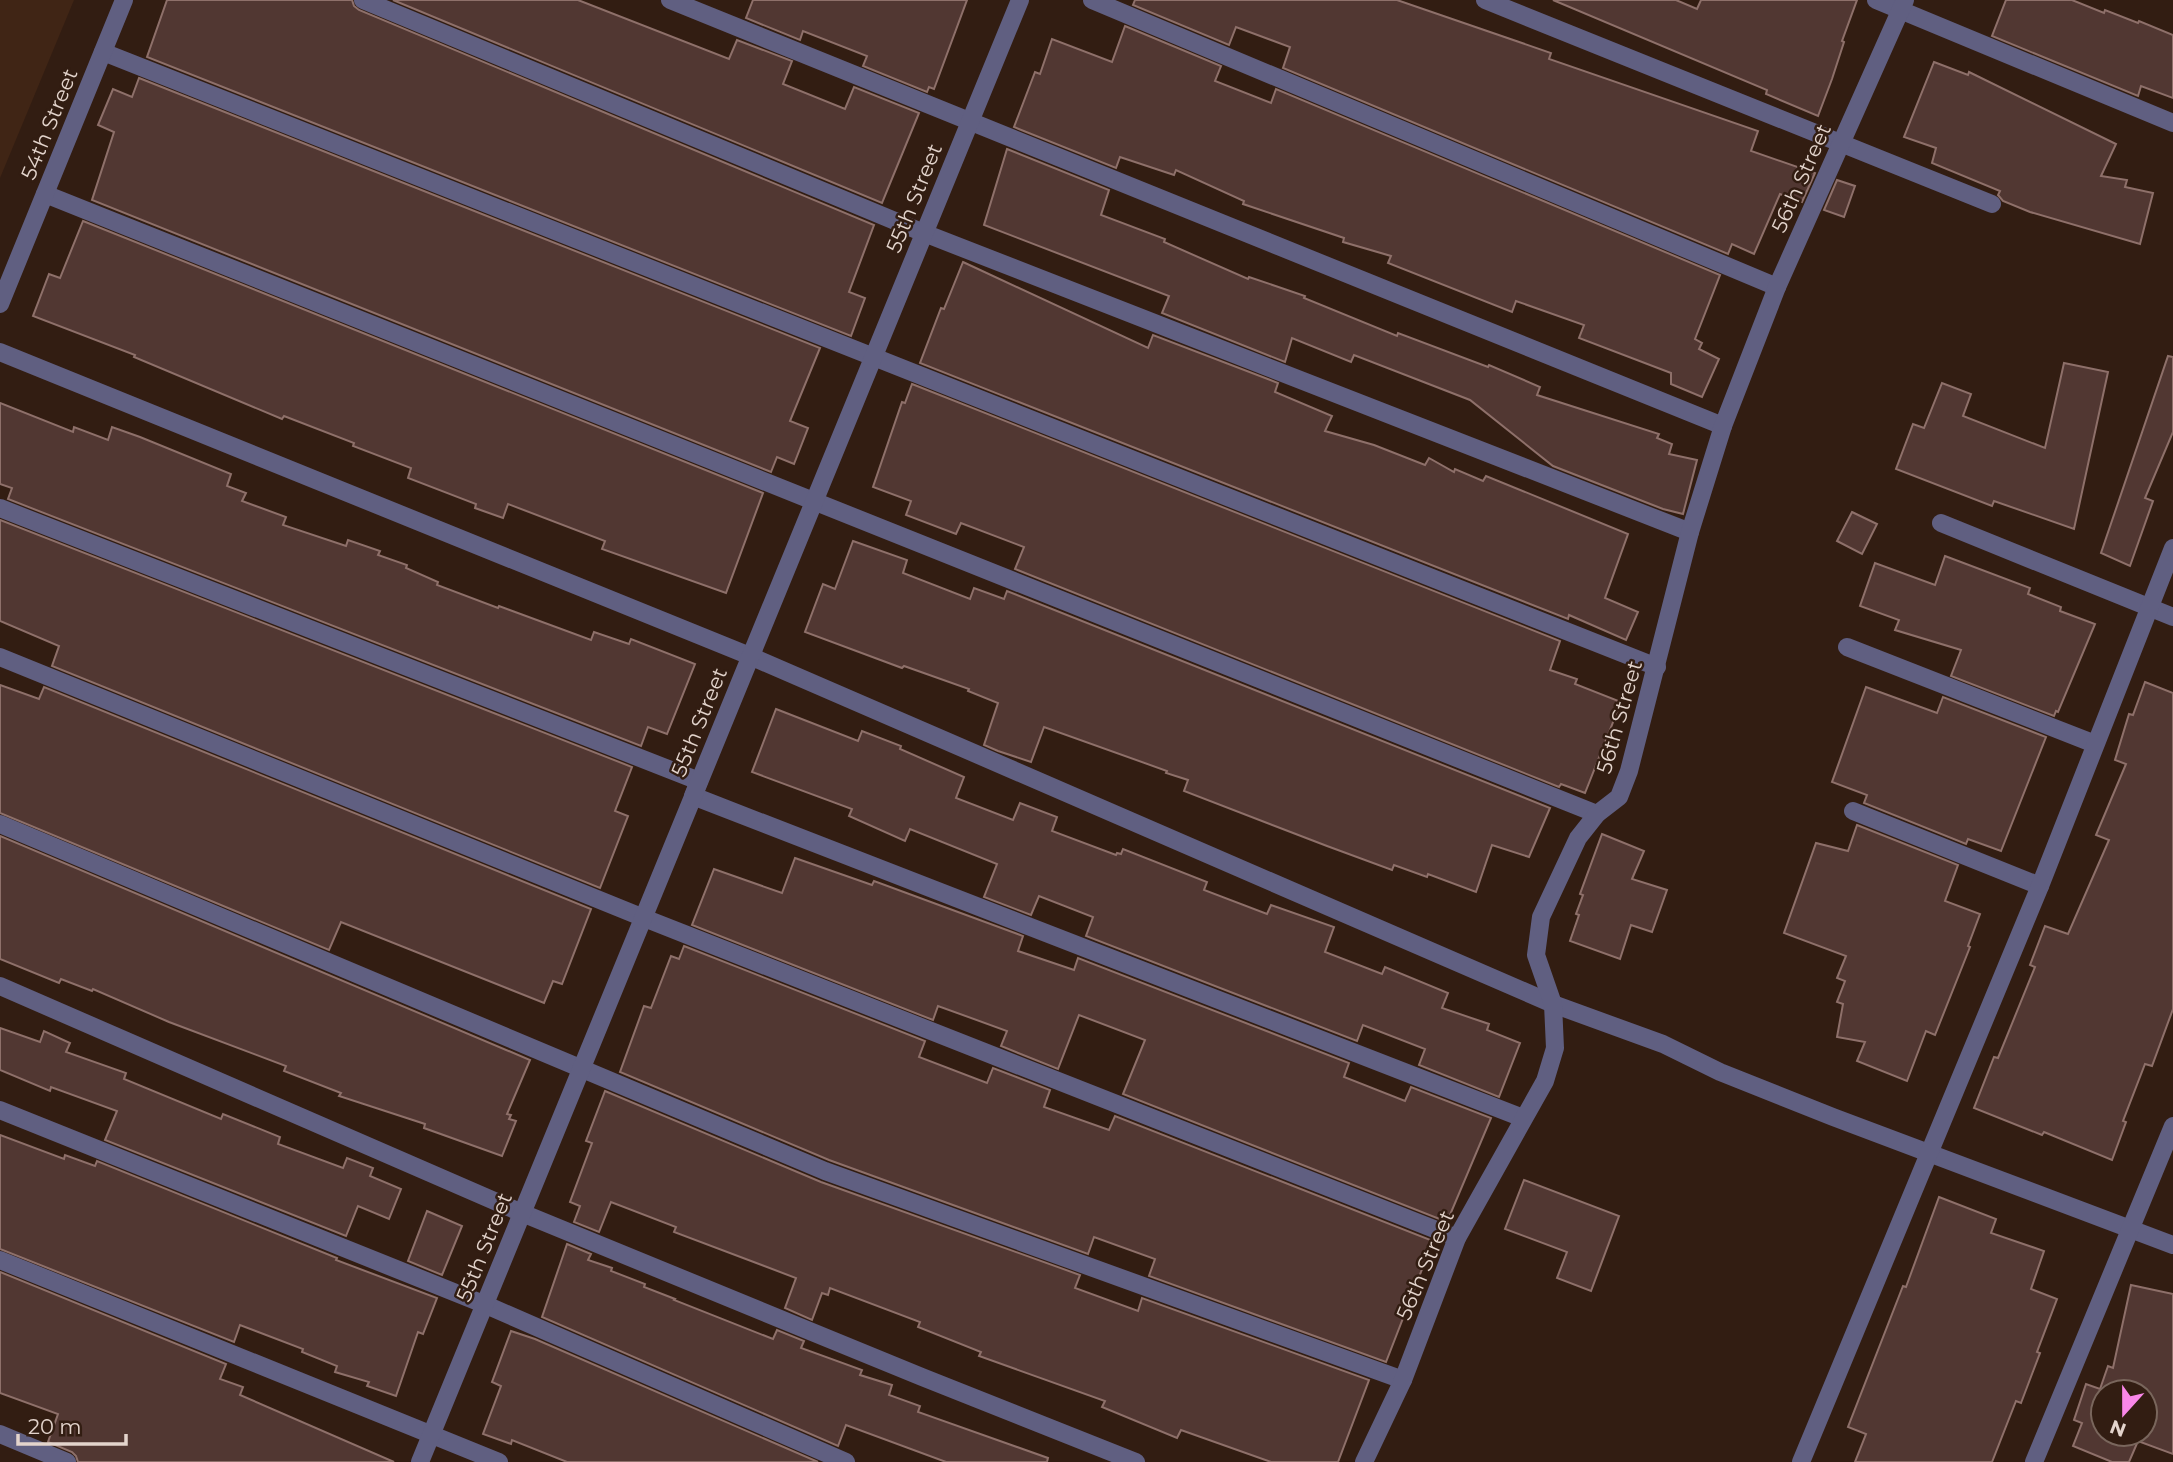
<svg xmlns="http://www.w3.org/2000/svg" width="2173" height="1462" font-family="Montserrat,sans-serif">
<rect width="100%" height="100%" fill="#321d12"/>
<polygon fill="#402515" points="0,0 74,0 0,178"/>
<g fill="#513732" stroke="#8e706a" stroke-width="2" fill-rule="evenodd">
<polygon points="167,0 352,0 354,6 359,10 874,225 849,292 865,298 851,336 147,57"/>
<polygon points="393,0 578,0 729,59 737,40 792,61 783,84 845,109 854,87 919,113 882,203"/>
<polygon points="753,0 967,0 934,89 929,87 927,92 863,66 867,56 803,31 800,40 746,18"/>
<polygon points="1135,0 1397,0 1551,53 1549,59 1758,131 1751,151 1815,173 1802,202 1780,194 1754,254 1732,244 1728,254 1283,68 1290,47 1236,27 1229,45 1133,5"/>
<polygon points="1553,0 1676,0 1697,9 1701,0 1857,0 1842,41 1844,42 1832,79 1818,116 1766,94 1767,90"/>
<polygon points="2006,0 2072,0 2104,13 2105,10 2138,23 2139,21 2173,35 2173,98 2141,86 2138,96 1992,36"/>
<polygon points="1125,26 1221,66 1215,81 1271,103 1276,89 1720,275 1695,339 1702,343 1699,349 1719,359 1702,397 1671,384 1671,373 1579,338 1584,325 1516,301 1512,312 1388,263 1391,256 1343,242 1344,238 1243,204 1244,201 1176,170 1174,175 1120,157 1116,168 1014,127 1035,72 1040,74 1052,39 1112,62"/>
<polygon points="1934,62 1968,75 1969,72 2116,144 2101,176 2127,180 2125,187 2153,193 2140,244 2030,212 2003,201 1998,195 2000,191 1932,163 1936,148 1904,137"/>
<polygon points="139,78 820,348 790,421 808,428 794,464 777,457 771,472 92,200 114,132 98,125 113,89 132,97"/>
<polygon points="1007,149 1109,190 1101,215 1165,239 1164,242 1248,279 1249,277 1305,296 1304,298 1397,336 1398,333 1488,367 1489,365 1540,387 1537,395 1659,434 1657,438 1672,444 1669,454 1697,460 1683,514 1663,509 1553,466 1470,400 1354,355 1351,362 1292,338 1285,362 1162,313 1169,296 984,225"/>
<polygon points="1837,180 1855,186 1844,217 1824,210"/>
<polygon points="83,221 763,493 726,593 602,549 605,541 508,504 503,518 475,508 476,504 408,478 411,468 353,446 354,443 284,416 282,419 134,357 135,355 33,316 49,274 60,278"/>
<polygon points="963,262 1148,348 1153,335 1278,383 1275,392 1332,416 1325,431 1374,445 1425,465 1429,458 1454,472 1455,469 1483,481 1486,476 1628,534 1605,598 1638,612 1626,640 1569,615 1568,619 920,363 941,308 944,309"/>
<polygon points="2168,356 2173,357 2173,432 2145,498 2153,501 2130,566 2101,553"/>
<polygon points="2064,363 2108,372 2074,529 1994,501 1992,506 1896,469 1913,424 1924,428 1942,383 1971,394 1963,416 2045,448"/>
<polygon points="912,384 1560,641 1550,670 1577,679 1575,684 1621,702 1585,793 1561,784 1559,787 1015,569 1024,547 961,523 956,534 906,515 911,501 873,487 902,402 905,403"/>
<polygon points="0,403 73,432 74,427 108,440 112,427 140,437 231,474 227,486 246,493 242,501 286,517 283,525 346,546 348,540 380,551 378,555 407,565 406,568 438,582 437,585 498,608 499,606 591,640 594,632 629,644 631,639 695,664 667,734 648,727 641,746 8,499 12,488 0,484"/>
<polygon points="1852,512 1877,524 1862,554 1837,541"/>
<polygon points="0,520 632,767 615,811 628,816 600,888 52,666 59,646 0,621"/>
<polygon points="853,541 907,560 903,573 970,599 974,588 1004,599 1007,591 1550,808 1529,857 1492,845 1476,892 1428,874 1427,877 1394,865 1392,870 1327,846 1184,791 1188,780 1166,773 1167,771 1044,727 1031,762 998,751 984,745 998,703 968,691 969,689 904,666 902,668 805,632 823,584 835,589"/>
<polygon points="1945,556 2030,588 2028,594 2061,607 2060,611 2095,624 2058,712 2056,711 2054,716 1951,676 1961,650 1895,630 1899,620 1860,606 1875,563 1935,585"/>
<polygon points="2145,682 2173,693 2173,1009 2152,1066 2145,1064 2123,1121 2126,1122 2112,1160 2044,1132 2042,1135 1974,1108 1994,1057 1998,1058 2035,967 2030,965 2045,926 2068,934 2109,840 2096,835 2126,764 2115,760 2129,714 2133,715"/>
<polygon points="0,685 39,699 44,687 591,909 562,984 553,981 544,1003 341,922 329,950 0,813"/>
<polygon points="1866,687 1937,713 1943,697 2046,737 2001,851 1968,839 1966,844 1864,803 1867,795 1832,782"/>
<polygon points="776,709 858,741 862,731 901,746 900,749 964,777 956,798 1013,820 1020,803 1057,817 1052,831 1116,855 1117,853 1121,854 1123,849 1207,882 1204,890 1267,914 1271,905 1334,927 1325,952 1382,974 1385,967 1448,993 1442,1008 1489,1024 1487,1030 1520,1043 1499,1097 1419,1065 1425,1049 1363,1025 1357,1041 1086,936 1093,917 1039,896 1031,915 984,897 997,864 910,829 905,841 849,816 852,809 752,772"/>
<polygon points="1857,825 1958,865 1945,901 1980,914 1968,946 1970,947 1935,1035 1926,1031 1907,1081 1857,1061 1865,1042 1837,1037 1843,1004 1837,1002 1845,981 1837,978 1846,956 1784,933 1816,843 1848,851"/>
<polygon points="1602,834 1644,851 1632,879 1667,890 1652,932 1631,925 1620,959 1570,941 1579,915 1576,914 1583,895 1580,894"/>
<polygon points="0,836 530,1060 507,1114 511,1115 509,1119 516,1121 502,1156 424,1128 425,1124 339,1096 341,1093 284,1071 286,1066 169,1022 93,989 92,991 61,979 59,983 0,959"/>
<polygon points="795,858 872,885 874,881 1023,936 1018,951 1074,970 1078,958 1349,1063 1344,1077 1405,1101 1411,1087 1491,1118 1447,1222 1123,1094 1145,1040 1079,1015 1058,1069 1001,1046 1007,1031 938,1006 933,1020 692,925 714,869 782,893"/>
<polygon points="684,946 925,1041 919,1057 987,1083 993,1068 1050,1090 1044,1107 1109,1130 1115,1116 1433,1241 1386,1362 1149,1276 1155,1259 1094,1237 1088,1254 829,1160 620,1072 644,1006 651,1008 671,956 679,959"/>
<polygon points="0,1028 40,1042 44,1031 70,1043 66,1052 126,1073 124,1079 221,1119 223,1114 280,1137 278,1144 343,1168 347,1158 373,1168 370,1176 401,1189 389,1219 358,1206 346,1236 105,1140 117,1111 51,1087 50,1091 0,1070"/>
<polygon points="605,1091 821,1182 1080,1275 1075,1288 1138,1311 1142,1298 1369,1380 1338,1462 1271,1462 1181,1430 1177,1438 1102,1407 1105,1401 979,1356 981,1352 918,1327 920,1322 830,1288 828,1295 822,1293 812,1320 785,1308 796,1278 674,1232 676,1227 611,1202 599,1232 574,1222 580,1206 570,1202 592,1143 586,1141"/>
<polygon points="0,1135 64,1159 65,1155 95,1166 97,1161 337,1258 336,1260 437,1298 423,1334 418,1332 396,1396 367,1386 369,1382 335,1372 337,1366 302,1352 303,1349 240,1325 234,1342 0,1249"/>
<polygon points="1524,1180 1619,1216 1591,1291 1557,1278 1567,1252 1505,1229"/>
<polygon points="1939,1197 1996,1219 1991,1233 2044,1251 2031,1289 2057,1299 2037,1352 2040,1353 2021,1403 2016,1401 1992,1462 1855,1462 1866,1434 1848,1427 1903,1286 1906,1287"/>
<polygon points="427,1211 462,1226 442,1275 408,1261"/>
<polygon points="567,1244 591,1254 588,1260 612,1268 611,1271 645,1284 644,1287 675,1299 674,1300 773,1339 777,1330 804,1341 801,1348 862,1370 860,1375 892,1385 889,1395 920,1406 918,1412 1048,1458 1047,1462 946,1462 846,1425 838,1446 542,1317"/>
<polygon points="0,1272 226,1364 220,1379 243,1387 240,1395 394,1462 78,1462 76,1456 72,1452 48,1442 58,1414 0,1393"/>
<path d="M2131,1285L2173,1294V1454L2138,1441L2129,1462H2112L2073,1446L2082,1423L2074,1420L2086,1384L2100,1389L2108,1366L2113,1368ZM2103,1392H2145V1434H2103Z"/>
<polygon points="511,1331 535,1339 818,1462 567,1462 512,1440 511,1444 483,1434 501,1386 492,1382"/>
</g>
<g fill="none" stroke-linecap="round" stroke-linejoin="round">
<polyline stroke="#605f81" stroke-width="18" points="670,0 1723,426"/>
<g stroke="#605f81" stroke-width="18">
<polyline points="363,0 924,233 1690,532"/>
<polyline points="1092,0 1777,287"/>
<polyline points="1485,0 1992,204"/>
<polyline points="1876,0 2173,123"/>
<polyline points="103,52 1657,667"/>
<polyline points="45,194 1597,814"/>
<polyline points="0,304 124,0"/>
<polyline points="0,352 750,656 1553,1004 1663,1044 1720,1072 1833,1117 2173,1245"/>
<polyline points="0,508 699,781 693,796 1523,1118"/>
<polyline points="1941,523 2173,617"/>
<polyline points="1847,647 2095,744"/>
<polyline points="0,657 644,918 1457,1238"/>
<polyline points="1853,811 2040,886"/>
<polyline points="0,824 825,1171 1403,1380"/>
<polyline points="0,986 522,1213 922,1377 1136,1462"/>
<polyline points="0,1110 486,1305 846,1462"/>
<polyline points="0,1260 499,1462"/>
<polyline points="0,1434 67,1462"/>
<polyline points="420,1462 1020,0"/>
<polyline points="1364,1462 1403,1380 1457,1238 1545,1081 1555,1048 1553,1004 1536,955 1541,917 1578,838 1597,814 1619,797 1629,771 1690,532 1723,426 1777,287 1905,0"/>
<polyline points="1801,1462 2040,886 2173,548"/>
<polyline points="2034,1462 2173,1126"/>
</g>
</g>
<g text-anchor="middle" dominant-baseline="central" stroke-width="5" stroke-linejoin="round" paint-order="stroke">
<g font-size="21" fill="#e3d4cc" stroke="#321d12">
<text transform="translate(49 124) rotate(-68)">54th Street</text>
<text transform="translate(1801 178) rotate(-66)">56th Street</text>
<text transform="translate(914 198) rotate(-68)">55th Street</text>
<text transform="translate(1619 717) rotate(-74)">56th Street</text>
<text transform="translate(699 722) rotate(-68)">55th Street</text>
<text transform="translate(484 1247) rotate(-68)">55th Street</text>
<text transform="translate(1425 1265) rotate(-67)">56th Street</text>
</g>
</g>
<g transform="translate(2124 1413) rotate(201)"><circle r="33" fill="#321d12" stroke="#79665c" stroke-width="2"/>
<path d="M0-5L12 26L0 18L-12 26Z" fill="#f987e8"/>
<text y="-10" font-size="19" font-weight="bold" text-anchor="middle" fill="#e3d4cc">N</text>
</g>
<path d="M18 1434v10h108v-10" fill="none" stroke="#e3d4cc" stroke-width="3.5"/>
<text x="28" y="1434" font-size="21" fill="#e3d4cc" stroke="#321d12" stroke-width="5" paint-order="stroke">20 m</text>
</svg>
